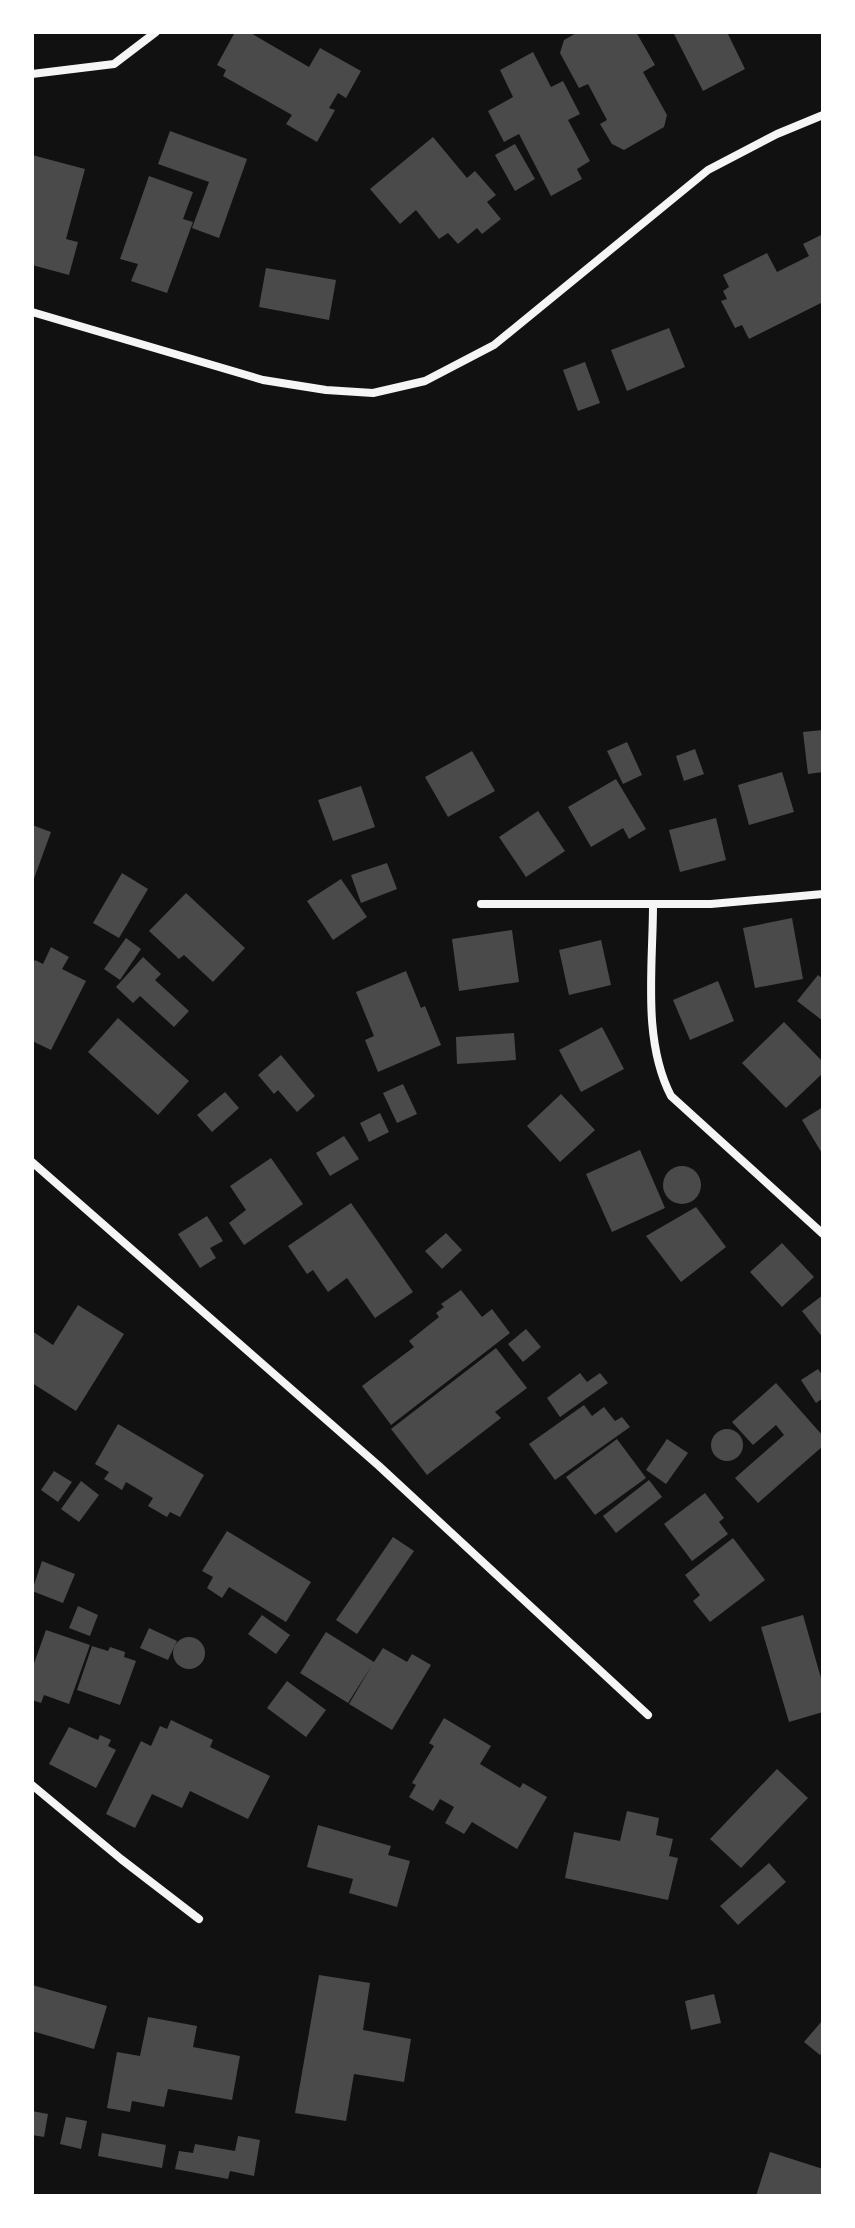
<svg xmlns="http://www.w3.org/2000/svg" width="855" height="2228" font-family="'Varela Round',sans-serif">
<rect width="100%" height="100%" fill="#111"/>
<g fill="#4a4a4a">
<polygon points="235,32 249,32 309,67 320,48 361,71 346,98 338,93 329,108 335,110 317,142 286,124 292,115 223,76 226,70 217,65"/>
<polygon points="578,32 636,32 655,65 643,72 667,115 664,127 624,150 612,144 600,124 607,120 588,84 579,88 560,53 564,40"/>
<polygon points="673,32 727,32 745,69 703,91"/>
<polygon points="533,52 551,87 563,81 580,114 568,120 590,161 577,169 582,179 551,196 519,134 504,142 488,111 513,97 500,70"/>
<polygon points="170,131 247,159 219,238 192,228 209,182 158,164"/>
<polygon points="433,137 467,178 475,171 496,195 487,202 501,219 482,234 477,228 458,244 448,233 439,239 416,210 400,224 370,189"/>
<polygon points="515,144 535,179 515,191 495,155"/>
<polygon points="32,155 85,169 66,239 78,242 69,275 32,265 32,200 34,190 32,190"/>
<polygon points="149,176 193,192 183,219 193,222 167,293 131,281 138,264 120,259"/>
<polygon points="823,234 823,302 749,339 742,325 735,328 721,301 727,299 723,291 729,287 723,275 767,253 777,272 809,256 803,244"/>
<polygon points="266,268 336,280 329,320 259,307"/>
<polygon points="669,328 685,367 627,391 611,350"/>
<polygon points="585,362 600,403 578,411 563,370"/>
<polygon points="823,730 823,772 808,774 803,732"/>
<polygon points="627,742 642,775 623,784 607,751"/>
<polygon points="695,749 704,774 684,781 676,756"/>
<polygon points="472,751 495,791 448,817 425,777"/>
<polygon points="782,772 794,812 749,825 738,785"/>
<polygon points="616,779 646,829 629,839 623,828 591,847 568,807"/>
<polygon points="361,786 375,827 333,841 318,800"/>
<polygon points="538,811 565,851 526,877 499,837"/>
<polygon points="716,818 726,860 680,872 669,830"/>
<polygon points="32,825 51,832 32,884"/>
<polygon points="387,863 397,889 361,903 351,875"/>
<polygon points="122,873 148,889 119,938 93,923"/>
<polygon points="341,879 367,917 333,940 307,901"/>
<polygon points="186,893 245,948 213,982 184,955 179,959 149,931"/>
<polygon points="792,918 803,979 755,988 743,928"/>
<polygon points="512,930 519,982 459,991 452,939"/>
<polygon points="126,938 141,949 120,980 104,969"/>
<polygon points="601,940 611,985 569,995 559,950"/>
<polygon points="51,947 69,957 62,969 86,981 51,1050 32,1041 32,965 35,960 43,964"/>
<polygon points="143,957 161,974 155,980 189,1011 174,1027 140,996 133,1003 116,987"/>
<polygon points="406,971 421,1008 425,1006 441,1045 378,1072 365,1040 374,1036 356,992"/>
<polygon points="818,975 823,979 823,1021 797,1001"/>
<polygon points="718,981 734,1021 690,1040 673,1000"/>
<polygon points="118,1018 189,1081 158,1115 88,1052"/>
<polygon points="784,1022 823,1062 823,1073 786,1108 742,1063"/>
<polygon points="602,1027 624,1069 581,1092 559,1050"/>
<polygon points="514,1033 516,1060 457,1064 456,1037"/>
<polygon points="281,1055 315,1096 297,1112 278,1090 274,1094 258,1075"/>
<polygon points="403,1084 417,1114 397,1123 383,1093"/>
<polygon points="225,1092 239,1108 212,1132 197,1115"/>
<polygon points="561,1094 595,1130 560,1162 527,1126"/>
<polygon points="823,1107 823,1155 802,1120"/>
<polygon points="380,1113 389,1132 369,1142 360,1123"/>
<polygon points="344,1136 359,1159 330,1176 316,1153"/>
<polygon points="640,1150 665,1208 612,1232 586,1174"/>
<polygon points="271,1158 303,1204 244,1245 229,1223 246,1210 230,1186"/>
<circle cx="682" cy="1185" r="19"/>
<polygon points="351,1203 413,1292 375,1318 347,1278 328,1292 313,1270 307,1274 288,1246"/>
<polygon points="696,1207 726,1247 681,1282 646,1236"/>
<polygon points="207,1216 223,1241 210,1248 216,1258 200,1268 178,1234"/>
<polygon points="446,1233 462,1250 442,1269 425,1251"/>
<polygon points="782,1243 814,1277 782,1307 750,1272"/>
<polygon points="461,1290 482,1317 492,1309 510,1333 391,1425 362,1386 414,1347 409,1341 439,1317 436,1313 444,1307 441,1304"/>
<polygon points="823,1295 823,1338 802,1311"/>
<polygon points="78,1305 124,1334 76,1411 32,1383 32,1331 53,1345"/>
<polygon points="526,1329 541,1347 523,1362 508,1344"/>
<polygon points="496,1348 527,1388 495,1412 501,1418 427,1475 391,1429"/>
<polygon points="818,1369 823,1376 823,1398 816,1403 801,1380"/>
<polygon points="580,1373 587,1382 600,1373 608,1383 560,1417 547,1398"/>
<polygon points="776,1383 823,1436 823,1446 758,1503 735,1478 784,1435 776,1425 753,1445 732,1422"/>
<polygon points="584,1405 592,1416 604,1407 615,1421 622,1417 630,1427 555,1480 529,1444"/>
<polygon points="118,1424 204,1475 180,1517 170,1512 167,1517 148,1506 153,1498 126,1482 122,1490 104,1479 109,1472 95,1464"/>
<circle cx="727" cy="1445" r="16"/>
<polygon points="617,1439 646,1478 595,1515 566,1477"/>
<polygon points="667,1439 688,1453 666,1484 646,1470"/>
<polygon points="54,1471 72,1482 58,1502 41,1490"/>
<polygon points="649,1480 662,1497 616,1533 603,1516"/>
<polygon points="81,1481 99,1495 79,1522 61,1509"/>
<polygon points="705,1493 724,1518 719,1522 728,1534 692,1561 664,1524"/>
<polygon points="227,1531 311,1582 286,1622 229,1587 222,1598 207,1588 213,1577 202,1571"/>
<polygon points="393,1537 414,1551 357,1634 336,1620"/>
<polygon points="733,1538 765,1580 710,1622 693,1601 700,1595 685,1575"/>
<polygon points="42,1561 75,1574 63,1603 32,1591"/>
<polygon points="78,1606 98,1615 90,1636 69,1628"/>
<polygon points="262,1615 290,1635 276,1654 248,1634"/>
<polygon points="803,1615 823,1685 823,1712 789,1722 761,1627"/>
<polygon points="149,1628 177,1641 168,1660 140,1648"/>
<polygon points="46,1630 90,1645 69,1704 44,1695 41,1703 32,1700 32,1669"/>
<polygon points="326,1632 374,1662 383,1648 407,1662 412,1654 431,1665 392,1730 349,1704 372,1665 348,1703 300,1673"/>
<circle cx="189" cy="1653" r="16"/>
<polygon points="92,1646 108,1651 110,1647 125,1652 124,1657 136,1661 120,1705 77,1690"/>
<polygon points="287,1681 326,1710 306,1737 267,1708"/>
<polygon points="444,1718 491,1746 480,1764 520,1788 523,1783 547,1797 517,1849 472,1822 464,1834 445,1823 454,1807 440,1799 433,1811 409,1797 416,1785 412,1783 434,1746 429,1743"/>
<polygon points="171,1720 213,1740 210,1747 270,1776 248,1819 190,1791 182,1808 152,1794 135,1828 106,1814 141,1741 151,1746 160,1726 167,1729"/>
<polygon points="69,1727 98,1740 100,1735 111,1740 108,1746 116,1750 96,1788 49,1764"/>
<polygon points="777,1769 808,1798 741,1868 710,1839"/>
<polygon points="627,1811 659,1818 656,1835 673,1839 669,1856 678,1858 668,1900 565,1878 574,1832 620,1841"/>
<polygon points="318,1825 391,1846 388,1855 410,1861 397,1907 349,1893 353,1879 307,1867"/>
<polygon points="769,1863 786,1882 738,1925 720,1906"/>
<polygon points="319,1975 370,1983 363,2030 411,2039 404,2082 354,2074 346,2121 295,2113"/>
<polygon points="32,1985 107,2006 94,2049 32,2031"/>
<polygon points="714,1994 721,2023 691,2030 685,2001"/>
<polygon points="148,2017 197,2026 193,2047 240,2056 232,2100 168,2089 164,2107 132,2101 130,2112 107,2108 117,2052 140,2056"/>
<polygon points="821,2022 823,2024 823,2051 820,2055 804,2042"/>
<polygon points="32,2111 48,2114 44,2137 32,2135"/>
<polygon points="66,2117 87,2121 81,2149 60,2144"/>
<polygon points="102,2133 166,2145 162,2168 98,2156"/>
<polygon points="238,2136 260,2140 254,2176 230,2171 228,2179 175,2169 179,2151 193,2153 195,2144 235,2151"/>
<polygon points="770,2152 823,2169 823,2196 756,2196"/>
</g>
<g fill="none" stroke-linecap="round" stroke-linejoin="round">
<g stroke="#f5f5f5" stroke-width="8">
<polyline points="32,74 114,64 156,32"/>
<polyline points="32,312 263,380 326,390 373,393 425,381 494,345 708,170 777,134 823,115"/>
<polyline points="481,904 711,904 823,894"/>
<path d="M653,905C653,966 642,1040 671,1096L823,1234"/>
<polyline points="32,1162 379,1466 648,1715"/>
<polyline points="32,1785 121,1859 199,1919"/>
</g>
</g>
<rect width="855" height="2228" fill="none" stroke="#ffffff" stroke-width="68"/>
</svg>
